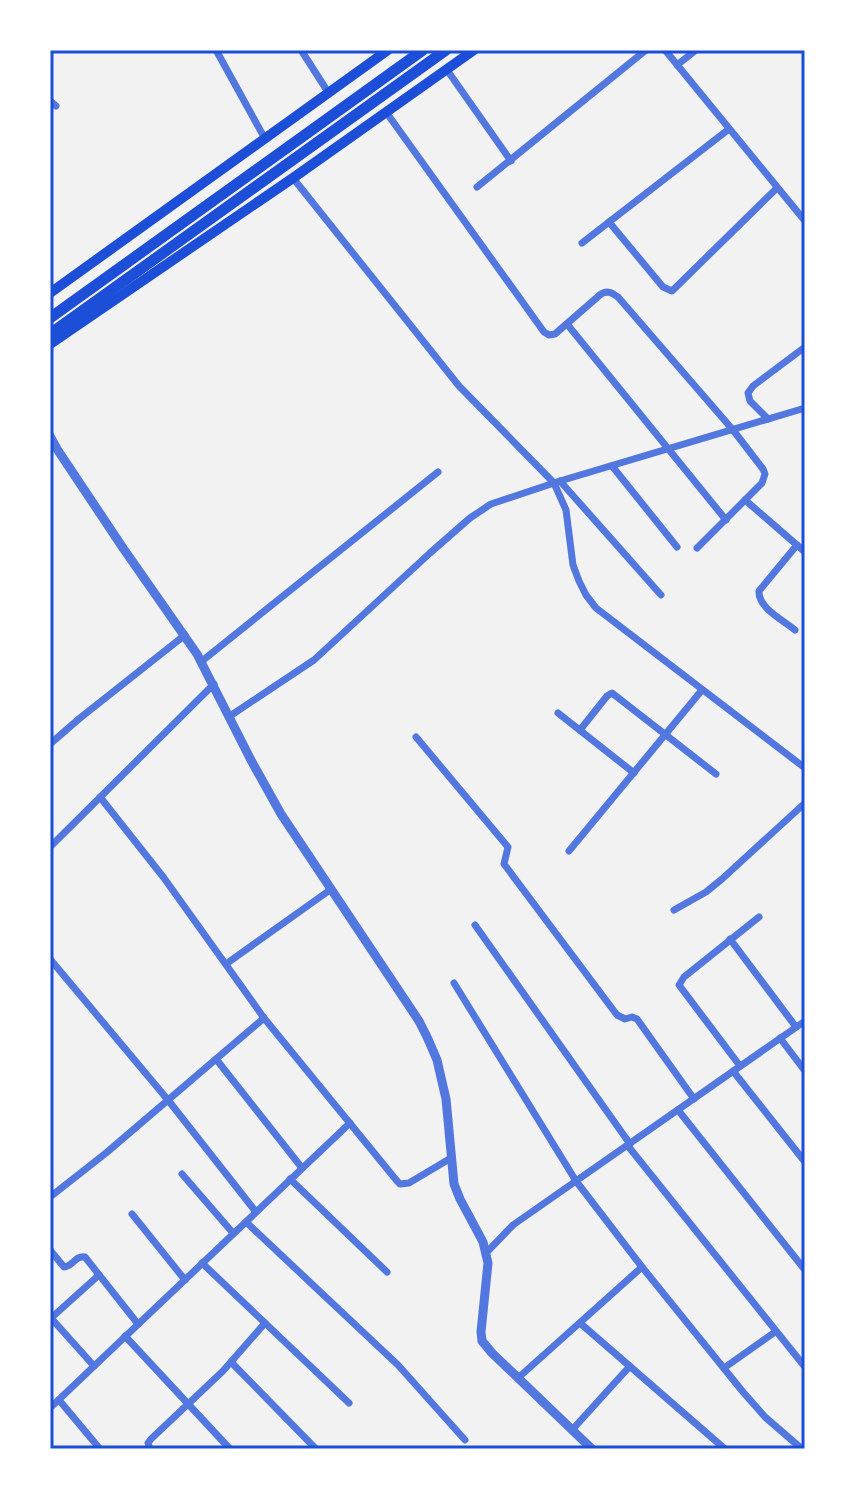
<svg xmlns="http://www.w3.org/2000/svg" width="855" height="1499" font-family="Rubik,sans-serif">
<rect width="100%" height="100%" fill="#f2f2f2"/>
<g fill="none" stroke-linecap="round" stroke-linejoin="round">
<g stroke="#5277de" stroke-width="7">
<polyline points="216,50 264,137"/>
<polyline points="301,50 328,92"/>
<polyline points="665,50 805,221"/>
<polyline points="677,65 696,50"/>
<polyline points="447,70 511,161"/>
<polyline points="50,101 56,106"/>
<path d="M386,112L544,332L549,335L555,334L601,294C608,290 612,293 618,297L733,430L763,469L765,474L762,483L697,548"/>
<polyline points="293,178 459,386 554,483 566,510 573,565 579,581 586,595 596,608 805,768"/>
<polyline points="477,187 646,50"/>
<polyline points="609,222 663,287 672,291 777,188"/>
<polyline points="582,243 729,129"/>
<polyline points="567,324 726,520"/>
<polyline points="768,419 750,401 748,393 753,386 805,347"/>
<polyline points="612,466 677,547"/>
<polyline points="560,481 661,595"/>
<polyline points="745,500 805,552"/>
<path d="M795,630C783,620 758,608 759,591L797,545"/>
<polyline points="202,661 438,472"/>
<polyline points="558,713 634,773"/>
<polyline points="230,716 314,660 430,553 470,518 491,504 560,481 805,408"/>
<polyline points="580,730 607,696 612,693 716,774"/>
<polyline points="416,737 508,847 504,864 617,1015 625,1019 632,1017 637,1019 694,1099"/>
<polyline points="50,744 80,718 185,635"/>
<polyline points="100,797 164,878 264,1018 397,1181 400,1184 409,1183 451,1158"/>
<polyline points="50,847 214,684"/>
<polyline points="569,851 702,690"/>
<polyline points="674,910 706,892 722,879 805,803"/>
<polyline points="475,925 630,1144"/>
<polyline points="730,939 796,1027"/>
<polyline points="50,959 168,1100 256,1212"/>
<polyline points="226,964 330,890"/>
<polyline points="454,983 576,1181 642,1267 743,1392 765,1417 802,1449"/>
<polyline points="780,1038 805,1071"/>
<polyline points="216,1059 302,1168"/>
<polyline points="740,1066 679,985 684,977 759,917"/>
<polyline points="733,1071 805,1162"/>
<polyline points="678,1110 805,1270"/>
<polyline points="628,1146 805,1367"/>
<polyline points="182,1174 233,1233"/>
<polyline points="290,1179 387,1272"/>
<polyline points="50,1197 106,1153 264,1018"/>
<polyline points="132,1214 185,1280"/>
<polyline points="246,1222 398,1365 465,1440"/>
<path d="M50,1250L64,1267C73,1267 75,1255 85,1257L138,1324"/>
<polyline points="486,1253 513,1225 805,1021"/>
<polyline points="202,1263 349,1403"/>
<polyline points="51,1318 94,1366"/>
<polyline points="50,1319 99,1275"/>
<polyline points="580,1323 725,1449"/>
<polyline points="125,1336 230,1449"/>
<polyline points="231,1362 316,1449"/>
<polyline points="724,1368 775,1332"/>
<polyline points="518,1378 642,1267"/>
<polyline points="59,1400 100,1449"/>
<polyline points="50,1408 350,1123"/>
<polyline points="572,1430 630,1366"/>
<polyline points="150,1449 148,1443 151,1439 223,1371 265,1323"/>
</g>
<polyline stroke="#5277de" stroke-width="9" points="50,436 57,449 123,548 197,654 252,762 281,814 419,1021 428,1039 437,1060 446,1099 454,1184 460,1199 483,1242 488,1263 481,1332 482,1341 492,1353 592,1449"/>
<g stroke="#1d4ed8" stroke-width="10">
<polyline points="50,293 388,50"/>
<polyline points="50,344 293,178 474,50"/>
</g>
<g stroke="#1d4ed8" stroke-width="11">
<polyline points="50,318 423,50"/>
<polyline points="50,334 446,50"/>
</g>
</g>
<rect width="855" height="1499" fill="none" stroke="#ffffff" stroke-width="104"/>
<rect x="52" y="52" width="751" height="1395" fill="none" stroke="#1d4ed8" stroke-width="3"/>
</svg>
